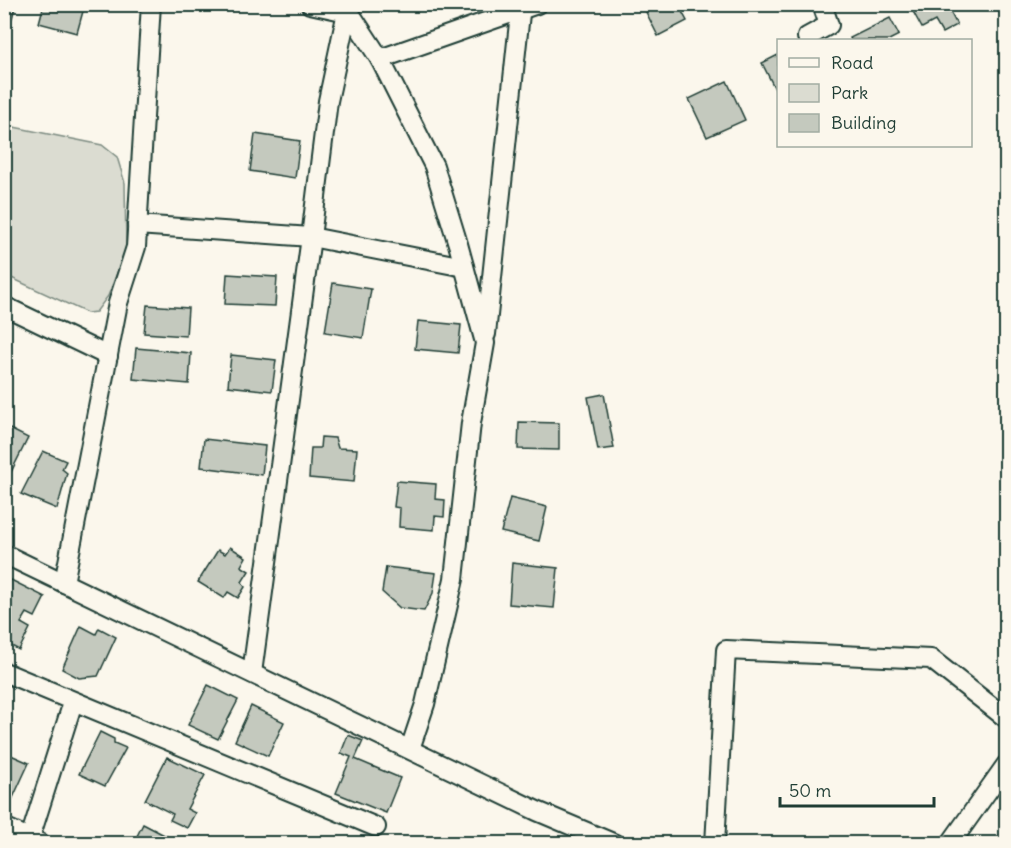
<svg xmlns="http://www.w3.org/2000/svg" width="1011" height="848" font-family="Delius,sans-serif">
<rect width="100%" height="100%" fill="#fbf7ec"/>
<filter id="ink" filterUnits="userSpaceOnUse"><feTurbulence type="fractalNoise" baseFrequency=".0167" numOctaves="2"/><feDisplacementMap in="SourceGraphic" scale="12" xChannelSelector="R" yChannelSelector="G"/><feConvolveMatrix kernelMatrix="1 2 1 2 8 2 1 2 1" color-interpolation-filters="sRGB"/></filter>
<g filter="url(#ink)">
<polygon fill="#dbdcd1" stroke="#7d8c82" stroke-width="1.5" points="4,125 102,145 117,157 125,183 126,250 108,296 96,312 87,313 5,275"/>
<g fill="#c4c9be" stroke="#1f3d34" stroke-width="1.5">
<polygon points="4,4 16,4 12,18 4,17"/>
<polygon points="44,4 85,4 77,33 39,23"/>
<polygon points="642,4 687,4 680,8 687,21 658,36"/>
<polygon points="909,4 946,4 957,25 942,33 935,21 922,28"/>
<polygon points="890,18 899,35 889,40 851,40 850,38"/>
<polygon points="778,55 778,92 777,93 762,63"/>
<polygon points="727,81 745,120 707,137 689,99"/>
<polygon points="255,134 300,141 295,178 250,171"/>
<polygon points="227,274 277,277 275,306 225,304"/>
<polygon points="333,283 371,289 363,338 325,332"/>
<polygon points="147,305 188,308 186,336 144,333"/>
<polygon points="418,321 461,325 458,353 415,349"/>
<polygon points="136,348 191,353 189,384 133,379"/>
<polygon points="231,355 276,360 272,391 228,386"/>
<polygon points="604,394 614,448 598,450 588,397"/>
<polygon points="519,422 559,423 559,450 518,449"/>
<polygon points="4,426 28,438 5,484 4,484"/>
<polygon points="321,437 335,438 338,448 357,449 354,482 309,478 311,448 320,448"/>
<polygon points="204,439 265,446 262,475 201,467"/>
<polygon points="43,451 66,461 62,469 67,473 57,509 21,494"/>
<polygon points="397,481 436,484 435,499 445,500 444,517 435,516 434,530 399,527 400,508 394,507"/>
<polygon points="510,498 547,507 539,541 501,532"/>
<polygon points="230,547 246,557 241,566 249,571 242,582 245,587 238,598 228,592 224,598 198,582 218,550 225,554"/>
<polygon points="512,563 558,568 554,608 509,604"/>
<polygon points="386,567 436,573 433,593 424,611 400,608 382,592"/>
<polygon points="7,578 45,597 35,617 27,613 21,623 30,628 19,650 4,642 4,582"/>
<polygon points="81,626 96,634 99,628 116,637 98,676 79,678 62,669"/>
<polygon points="208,685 238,700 218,739 188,725"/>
<polygon points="251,706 284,722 268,756 235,741"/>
<polygon points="100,732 114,739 114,743 126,748 105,786 79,774"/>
<polygon points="348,735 363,741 355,759 400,778 386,813 336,793 351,757 341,753"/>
<polygon points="4,752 29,763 11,802 4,799"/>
<polygon points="167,757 205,775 187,809 195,813 187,828 170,820 173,814 145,800"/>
<polygon points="143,824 174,840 173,844 133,844"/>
</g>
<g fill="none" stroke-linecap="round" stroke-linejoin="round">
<defs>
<g id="minor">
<polyline points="344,4 380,59 434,166 458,244 485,343 471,423 454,579 425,704 410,749"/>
<polyline points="807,37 829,25 822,4"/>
<polyline points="380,59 537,4"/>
<polyline points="137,225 311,237 464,267"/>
<polyline points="4,306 108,356"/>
<polyline points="486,334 521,4"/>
<polyline points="4,554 537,811 615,844"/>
<polyline points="64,583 118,303 136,247 151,4"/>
<polyline points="4,672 376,827"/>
<polyline points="252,673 311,237 328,101 347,12 310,4"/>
<polyline points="4,827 42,844"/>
<polyline points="30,838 73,702"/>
<polyline points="715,844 726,650 931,659 1006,718"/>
<polyline points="950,844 1006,765"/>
</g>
</defs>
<use href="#minor" stroke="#1f3d34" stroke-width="22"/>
<use href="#minor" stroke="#fbf7ec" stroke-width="18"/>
</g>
</g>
<rect width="1011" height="848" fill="none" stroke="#fbf7ec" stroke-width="24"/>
<rect x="12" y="12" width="987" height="824" fill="none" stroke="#1f3d34" stroke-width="2" filter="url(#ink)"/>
<rect x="777" y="39" width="195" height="108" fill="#fbf7ec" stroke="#a3ada2" stroke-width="1.5"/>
<rect x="789" y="58" width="30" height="9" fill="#fbf7ec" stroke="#a3ada2" stroke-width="1.5"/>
<text x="831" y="69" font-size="18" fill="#1f3d34">Road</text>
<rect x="789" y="84" width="30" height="18" fill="#dbdcd1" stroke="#a3ada2" stroke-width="1.5"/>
<text x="831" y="99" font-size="18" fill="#1f3d34">Park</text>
<rect x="789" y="114" width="30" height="18" fill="#c4c9be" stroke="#a3ada2" stroke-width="1.5"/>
<text x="831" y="129" font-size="18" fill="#1f3d34">Building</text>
<path d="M780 797v9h154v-9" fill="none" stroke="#1f3d34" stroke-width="3"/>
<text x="789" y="797" font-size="18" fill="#1f3d34" stroke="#fbf7ec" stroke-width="4.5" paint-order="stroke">50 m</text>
</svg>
